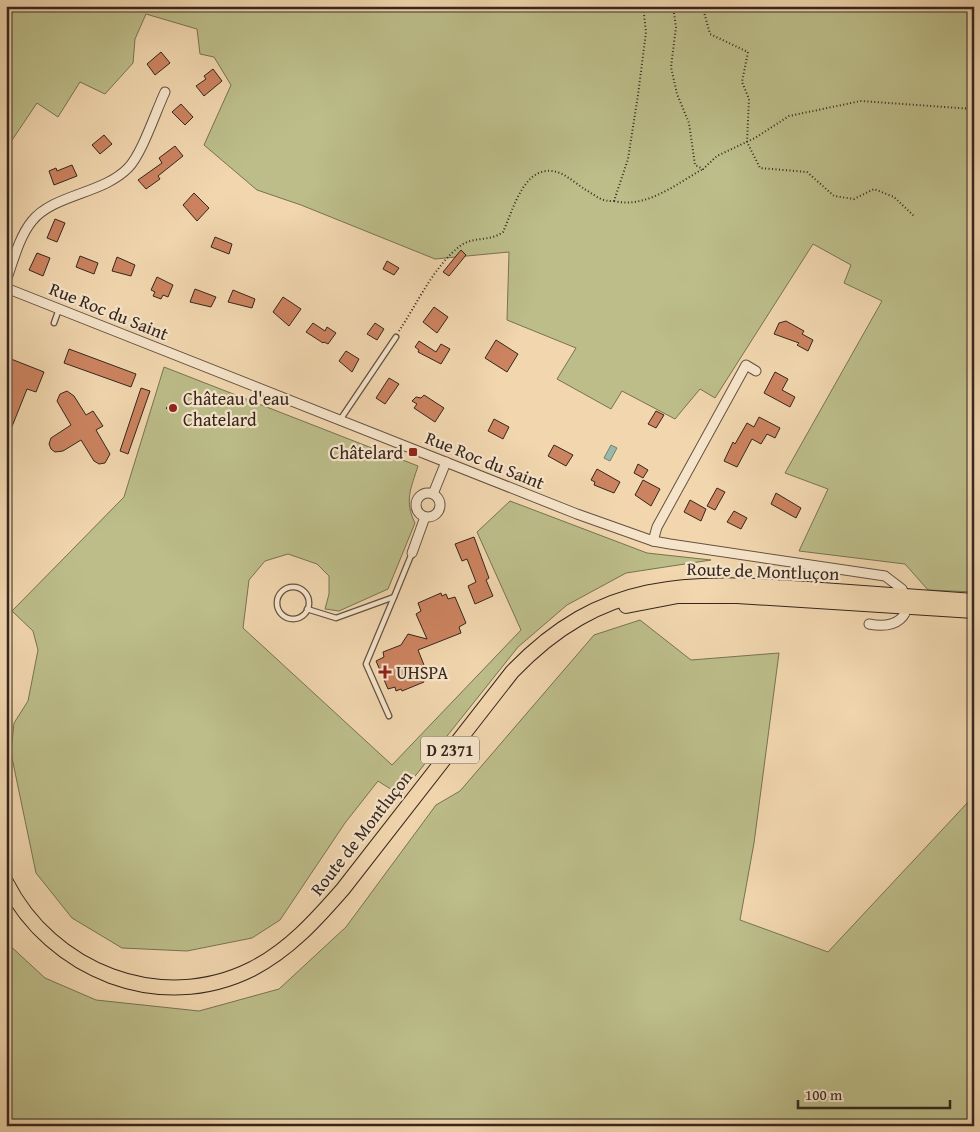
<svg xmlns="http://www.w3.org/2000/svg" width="980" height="1132" font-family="'Gentium Book Plus',serif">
<rect width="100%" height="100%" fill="#f1d6ae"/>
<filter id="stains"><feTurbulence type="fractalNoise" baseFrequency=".004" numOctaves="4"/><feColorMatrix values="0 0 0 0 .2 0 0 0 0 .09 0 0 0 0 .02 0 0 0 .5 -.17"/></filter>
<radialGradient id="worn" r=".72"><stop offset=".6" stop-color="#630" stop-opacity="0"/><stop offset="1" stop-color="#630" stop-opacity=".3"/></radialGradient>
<g fill="#bcbd89" stroke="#787254">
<polygon points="6,6 974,6 974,592 928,590 905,564 799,551 828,489 785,473 882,301 844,283 851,265 813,244 715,398 700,389 675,419 622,391 611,409 557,379 576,348 507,320 509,252 435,259 301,205 257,190 204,145 231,85 214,57 200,54 197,29 146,14 135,39 133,63 105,94 80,82 58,117 37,103 6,149"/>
<path d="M164,367L418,466C411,488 404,501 415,523L388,589L339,611L325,609L329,594V576L317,564L288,554L265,561L249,580L243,628L392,765L521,630L477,532L510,501L647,553L711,560L626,573L567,605L518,647L400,795L378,781L345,823L280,920L252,938L187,951L122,948L72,918L36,873L11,753L14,723L28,701L38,650L33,631L12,611L124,497Z"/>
<polygon points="640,620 691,660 779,653 754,843 740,920 828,952 970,800 974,801 974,1126 6,1126 6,942 45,978 96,1000 199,1011 279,989 346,927 436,805 460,791 594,635"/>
</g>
<polygon fill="#9bb9a9" stroke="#727e72" points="611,445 617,448 610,461 604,458"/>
<g fill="#cc8360" stroke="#35261f">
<polygon points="161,52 170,63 155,75 147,64"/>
<polygon points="213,69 222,81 204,96 196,86 206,79 204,76"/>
<polygon points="181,104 193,117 185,125 172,112"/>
<polygon points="104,135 112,144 100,154 92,145"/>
<polygon points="175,146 183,156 158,176 160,179 146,189 138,180 162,163 159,158"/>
<polygon points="72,165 77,176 54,185 49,171 56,168 57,171"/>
<polygon points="194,193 209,208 197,221 183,205"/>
<polygon points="55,219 65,223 57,242 47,238"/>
<polygon points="215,237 232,244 229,254 211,247"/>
<polygon points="461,250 466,255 449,276 443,272"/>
<polygon points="37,253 50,258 43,276 29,270"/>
<polygon points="80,256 98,263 94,274 76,267"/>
<polygon points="117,257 135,265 131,276 112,271"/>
<polygon points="387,261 399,268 394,275 383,269"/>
<polygon points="157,277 173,285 168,297 163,295 161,299 153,296 155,292 151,290"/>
<polygon points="195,289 216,297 211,307 190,302"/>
<polygon points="233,290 255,299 252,308 228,302"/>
<polygon points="283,297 301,309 289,326 273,312"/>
<polygon points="434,307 448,317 437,333 423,322"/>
<polygon points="786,321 804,331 802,334 813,340 808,351 797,345 799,343 774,334 779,323"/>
<polygon points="313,323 325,331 327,327 336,333 328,344 324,342 323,343 306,332"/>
<polygon points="375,323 384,329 377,340 367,334"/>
<polygon points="496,340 518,354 507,372 485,358"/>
<polygon points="419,341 436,352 441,344 450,349 441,364 418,352 419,350 415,347"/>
<polygon points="69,349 136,374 131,387 64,363"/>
<polygon points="346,351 359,359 352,372 339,361"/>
<polygon points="6,357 44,372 36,392 27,389 7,439"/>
<polygon points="775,372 788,379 782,390 795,397 790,407 764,393"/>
<polygon points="389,378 399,384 385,404 376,398"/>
<polygon points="141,388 150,391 128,454 120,451"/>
<polygon points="67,391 74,396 86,415 93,411 103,426 96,430 110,454 105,463 99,464 94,461 81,440 63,451 55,452 51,449 49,444 51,438 71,425 57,401 60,394"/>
<polygon points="424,395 444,408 435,422 414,408 417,404 412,401 416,397 421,398"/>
<polygon points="173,404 178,410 173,414 166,408"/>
<polygon points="656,411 664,415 656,428 648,424"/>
<polygon points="759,417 780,428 775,438 767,434 761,444 752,439 737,467 724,461 733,442 735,444 747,423 754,427"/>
<polygon points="494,419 509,427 503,439 488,431"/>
<polygon points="554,445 573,455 566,466 548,456"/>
<polygon points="638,464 648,470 643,478 634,473"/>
<polygon points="597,469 620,482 614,493 594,485 595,482 591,480"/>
<polygon points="643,480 660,489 651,506 635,495"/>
<polygon points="717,488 725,492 715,510 707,506"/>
<polygon points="776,493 801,508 796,518 771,504"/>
<polygon points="690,500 706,509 701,521 684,512"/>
<polygon points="734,511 747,518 741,529 727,522"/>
<polygon points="474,537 489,578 486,580 493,596 475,604 468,586 476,582 467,559 462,561 455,544"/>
<polygon points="441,593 442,596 446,594 448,599 455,597 466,623 459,627 461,633 418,650 426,670 421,673 424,682 402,691 401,689 396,691 395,687 388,689 376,661 384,657 383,652 401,645 408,634 427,639 416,614 421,611 418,603"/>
</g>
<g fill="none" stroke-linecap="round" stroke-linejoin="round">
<defs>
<g id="service">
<polyline points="54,323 59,309"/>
<polyline points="340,420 396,337"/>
<circle cx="293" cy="603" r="16"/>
<polyline points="307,609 336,618 394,597 412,553"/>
<polyline points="389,716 366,664 394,597"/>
</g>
<g id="minor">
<path d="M6,281C13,262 19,237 32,221C54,194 103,194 128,168C142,154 156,111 165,92"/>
<path d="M6,288L577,514L653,541L670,544L885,576L902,589C916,618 894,629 869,624"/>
<circle cx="428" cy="505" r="12"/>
<polyline points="433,494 446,462"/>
<polyline points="653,541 657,527 746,365 756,371"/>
<polyline points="412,553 425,517"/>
</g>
<g id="primary">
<polyline points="626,606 678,596 737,596 974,611"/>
<path d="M6,882C51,971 160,1015 252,969C289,950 316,920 343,889L512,672C602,578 686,581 808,589C863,593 918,597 974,601"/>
</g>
</defs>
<use href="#service" stroke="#645243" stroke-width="7"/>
<use href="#minor" stroke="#645243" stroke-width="11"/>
<use href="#primary" stroke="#35261f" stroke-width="16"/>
<g stroke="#35261f" stroke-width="2" stroke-dasharray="1 2.5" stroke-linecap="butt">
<polyline points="673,6 676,27 671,67 677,94 689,123 695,165 703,169 717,156 755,138 789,116 861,101 974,109"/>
<polyline points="710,6 704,12 710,34 748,52 742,82 749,99 747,142 760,168 807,172 834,196 854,199 874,189 894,197 915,217"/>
<path d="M614,201C646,209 676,184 703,169"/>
<path d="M399,331C417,304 434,266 460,246C473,236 490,242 503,232C514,208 525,160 560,173C569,177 578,185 586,190C596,196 602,202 614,201L628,159L638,95L646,32L643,6"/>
</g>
<use href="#service" stroke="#f6e4ca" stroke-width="4.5"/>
<use href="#minor" stroke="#f6e4ca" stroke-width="9"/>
<use href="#primary" stroke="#f1d6ae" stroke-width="14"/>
</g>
<g fill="#8f2418" stroke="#f6e4ca" stroke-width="2">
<circle cx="173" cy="408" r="5"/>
<rect x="408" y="447" width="10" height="10" rx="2.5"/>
<path d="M382.5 664.5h5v5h5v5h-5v5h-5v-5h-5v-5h5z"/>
</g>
<g text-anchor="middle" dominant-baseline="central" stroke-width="4.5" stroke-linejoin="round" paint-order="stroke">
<rect fill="#f6e4ca" stroke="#6f5f52" stroke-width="1" x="421" y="736.5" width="58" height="27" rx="4"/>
<g font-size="16" font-weight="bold" fill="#35261f">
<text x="450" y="750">D 2371</text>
</g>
<g font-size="18" fill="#35261f" stroke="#f6e4ca">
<text transform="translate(109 311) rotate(22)">Rue Roc du Saint</text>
<text transform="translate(485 460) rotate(22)">Rue Roc du Saint</text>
<text transform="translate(763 571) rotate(2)">Route de Montluçon</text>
<text transform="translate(361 833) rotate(-52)">Route de Montluçon</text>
</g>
<g font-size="18" fill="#35261f" stroke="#f6e4ca" text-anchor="start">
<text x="183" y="398">Château d'eau<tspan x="183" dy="21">Chatelard</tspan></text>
<text x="403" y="452" text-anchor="end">Châtelard</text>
<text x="396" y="672">UHSPA</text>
</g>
</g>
<rect width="980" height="1132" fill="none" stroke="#f1d6ae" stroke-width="25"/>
<rect x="8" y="8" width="965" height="1117" fill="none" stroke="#35261f" stroke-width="2.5"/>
<rect x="12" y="12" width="955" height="1107" fill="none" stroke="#35261f"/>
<path d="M798 1100v8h152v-8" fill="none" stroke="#35261f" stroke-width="2.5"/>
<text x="805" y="1100" font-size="15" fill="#35261f" stroke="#f6e4ca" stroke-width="4" paint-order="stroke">100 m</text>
<rect width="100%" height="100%" filter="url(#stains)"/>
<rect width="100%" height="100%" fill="url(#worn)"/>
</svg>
